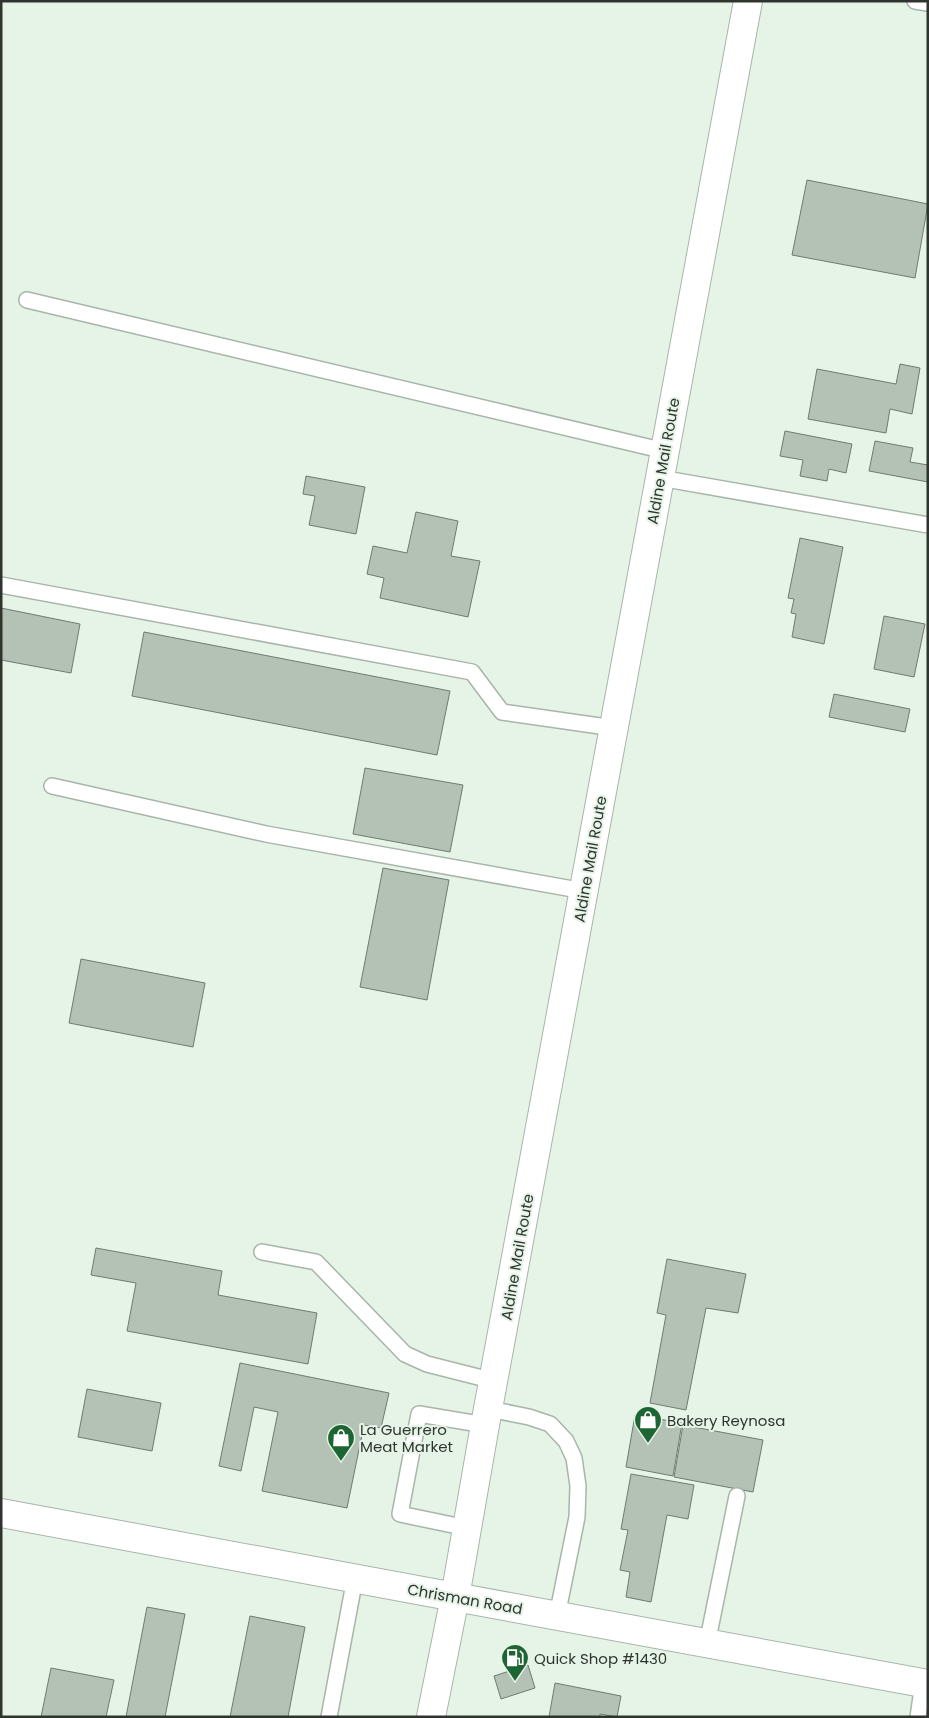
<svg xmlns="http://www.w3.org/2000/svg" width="929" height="1718" font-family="Poppins,sans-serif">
<rect width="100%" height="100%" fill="#e6f4e8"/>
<g fill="#b4c1b5" stroke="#6f7b71">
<polygon points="807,180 928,204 915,278 792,255"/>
<polygon points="900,364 920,368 912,414 890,409 886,433 808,419 817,369 896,384"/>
<polygon points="785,431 852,444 846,473 829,469 827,481 800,476 803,460 780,456"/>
<polygon points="875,441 913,448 910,462 928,465 928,482 869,471"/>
<polygon points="306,476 365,487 356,534 309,525 315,496 303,494"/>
<polygon points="416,512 458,521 451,556 480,561 468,617 380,598 384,578 367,574 373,546 407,553"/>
<polygon points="800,538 843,547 824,644 792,637 796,614 791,613 794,599 788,598"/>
<polygon points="1,608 80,624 71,673 1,660"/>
<polygon points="884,616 925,624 914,677 874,669"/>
<polygon points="144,632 450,691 437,755 132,696"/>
<polygon points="834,694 910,709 905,732 829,717"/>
<polygon points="365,768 463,785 450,852 353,834"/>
<polygon points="383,868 449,880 427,1000 360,987"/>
<polygon points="81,959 205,983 193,1047 69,1023"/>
<polygon points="96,1248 222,1271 218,1295 317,1313 308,1364 127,1331 136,1283 91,1275"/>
<polygon points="667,1259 746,1274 738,1313 706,1308 686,1410 650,1403 666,1315 657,1313"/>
<polygon points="240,1363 389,1393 381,1428 364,1425 347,1508 262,1491 278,1412 254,1407 241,1471 219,1466"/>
<polygon points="87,1389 161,1403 152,1451 78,1437"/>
<polygon points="635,1415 682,1423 673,1476 626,1467"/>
<polygon points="683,1425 763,1440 753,1492 674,1477"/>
<polygon points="631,1474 694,1485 688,1519 667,1515 651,1602 626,1597 630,1572 620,1570 628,1530 621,1529"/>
<polygon points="147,1607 185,1614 165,1717 126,1717"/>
<polygon points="250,1616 305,1627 288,1717 230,1717"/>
<polygon points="528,1665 535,1688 501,1699 494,1676"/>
<polygon points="51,1668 114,1680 106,1717 41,1717"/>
<polygon points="555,1683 621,1696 617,1717 600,1714 600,1717 549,1717"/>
</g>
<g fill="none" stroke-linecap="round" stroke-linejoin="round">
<defs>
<g id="service">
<polyline points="915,1 928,3"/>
<polyline points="27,300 665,451"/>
<polyline points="660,478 928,525"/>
<polyline points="1,585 472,672 502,712 614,728"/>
<polyline points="52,786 266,834 584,891"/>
<polyline points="262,1252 316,1262 405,1354 427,1364 494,1381"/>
<polyline points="489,1409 529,1417 550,1424 566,1441 574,1458 578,1486 577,1517 557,1616"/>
<polyline points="467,1528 400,1514 419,1414 485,1425"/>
<polyline points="707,1644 737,1496"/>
<polyline points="329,1717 355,1578"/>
<polyline points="918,1717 923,1683"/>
</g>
<polyline id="minor" points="455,1597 928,1684"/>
<polyline id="tertiary" points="1,1513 455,1597"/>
<polyline id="secondary" points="431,1717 455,1597 485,1425 748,1"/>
</defs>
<use href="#service" stroke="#a8b5a9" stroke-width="18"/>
<use href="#minor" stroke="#a8b5a9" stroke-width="30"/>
<use href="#tertiary" stroke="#a8b5a9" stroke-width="30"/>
<use href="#secondary" stroke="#a8b5a9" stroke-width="30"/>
<use href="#service" stroke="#fff" stroke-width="15"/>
<use href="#minor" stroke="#fff" stroke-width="28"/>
<use href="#tertiary" stroke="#fff" stroke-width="28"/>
<use href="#secondary" stroke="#fff" stroke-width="28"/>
</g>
<defs>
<symbol id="shop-pin" viewBox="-11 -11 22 30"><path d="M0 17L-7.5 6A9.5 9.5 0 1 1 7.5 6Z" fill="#1d6633" stroke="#e6f4e8"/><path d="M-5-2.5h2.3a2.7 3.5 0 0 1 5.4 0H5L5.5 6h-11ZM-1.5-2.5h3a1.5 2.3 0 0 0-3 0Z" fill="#fff"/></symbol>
<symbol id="fuel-pin" viewBox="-11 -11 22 30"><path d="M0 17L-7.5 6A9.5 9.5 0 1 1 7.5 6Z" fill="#1d6633" stroke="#e6f4e8"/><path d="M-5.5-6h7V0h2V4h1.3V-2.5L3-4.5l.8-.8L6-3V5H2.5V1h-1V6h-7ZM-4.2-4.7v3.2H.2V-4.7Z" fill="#fff"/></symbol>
</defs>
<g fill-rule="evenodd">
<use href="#shop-pin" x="632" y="1404" width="32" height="43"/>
<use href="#shop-pin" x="325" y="1422" width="32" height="43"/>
<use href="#fuel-pin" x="499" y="1642" width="32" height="43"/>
</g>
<g text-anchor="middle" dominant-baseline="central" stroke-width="4" stroke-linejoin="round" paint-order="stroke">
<g font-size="15" fill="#2f342f" stroke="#e6f4e8">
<text transform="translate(663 461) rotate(-80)">Aldine Mail Route</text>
<text transform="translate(590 859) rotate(-80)">Aldine Mail Route</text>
<text transform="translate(517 1257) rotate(-80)">Aldine Mail Route</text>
<text transform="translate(465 1599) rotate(10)">Chrisman Road</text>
</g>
<g font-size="15" fill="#2f342f" stroke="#e6f4e8" text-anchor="start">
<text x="667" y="1420">Bakery Reynosa</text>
<text x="360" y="1429">La Guerrero<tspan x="360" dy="17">Meat Market</tspan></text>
<text x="534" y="1658">Quick Shop #1430</text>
</g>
</g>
<rect width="929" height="1718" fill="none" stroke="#2f342f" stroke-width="5"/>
</svg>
